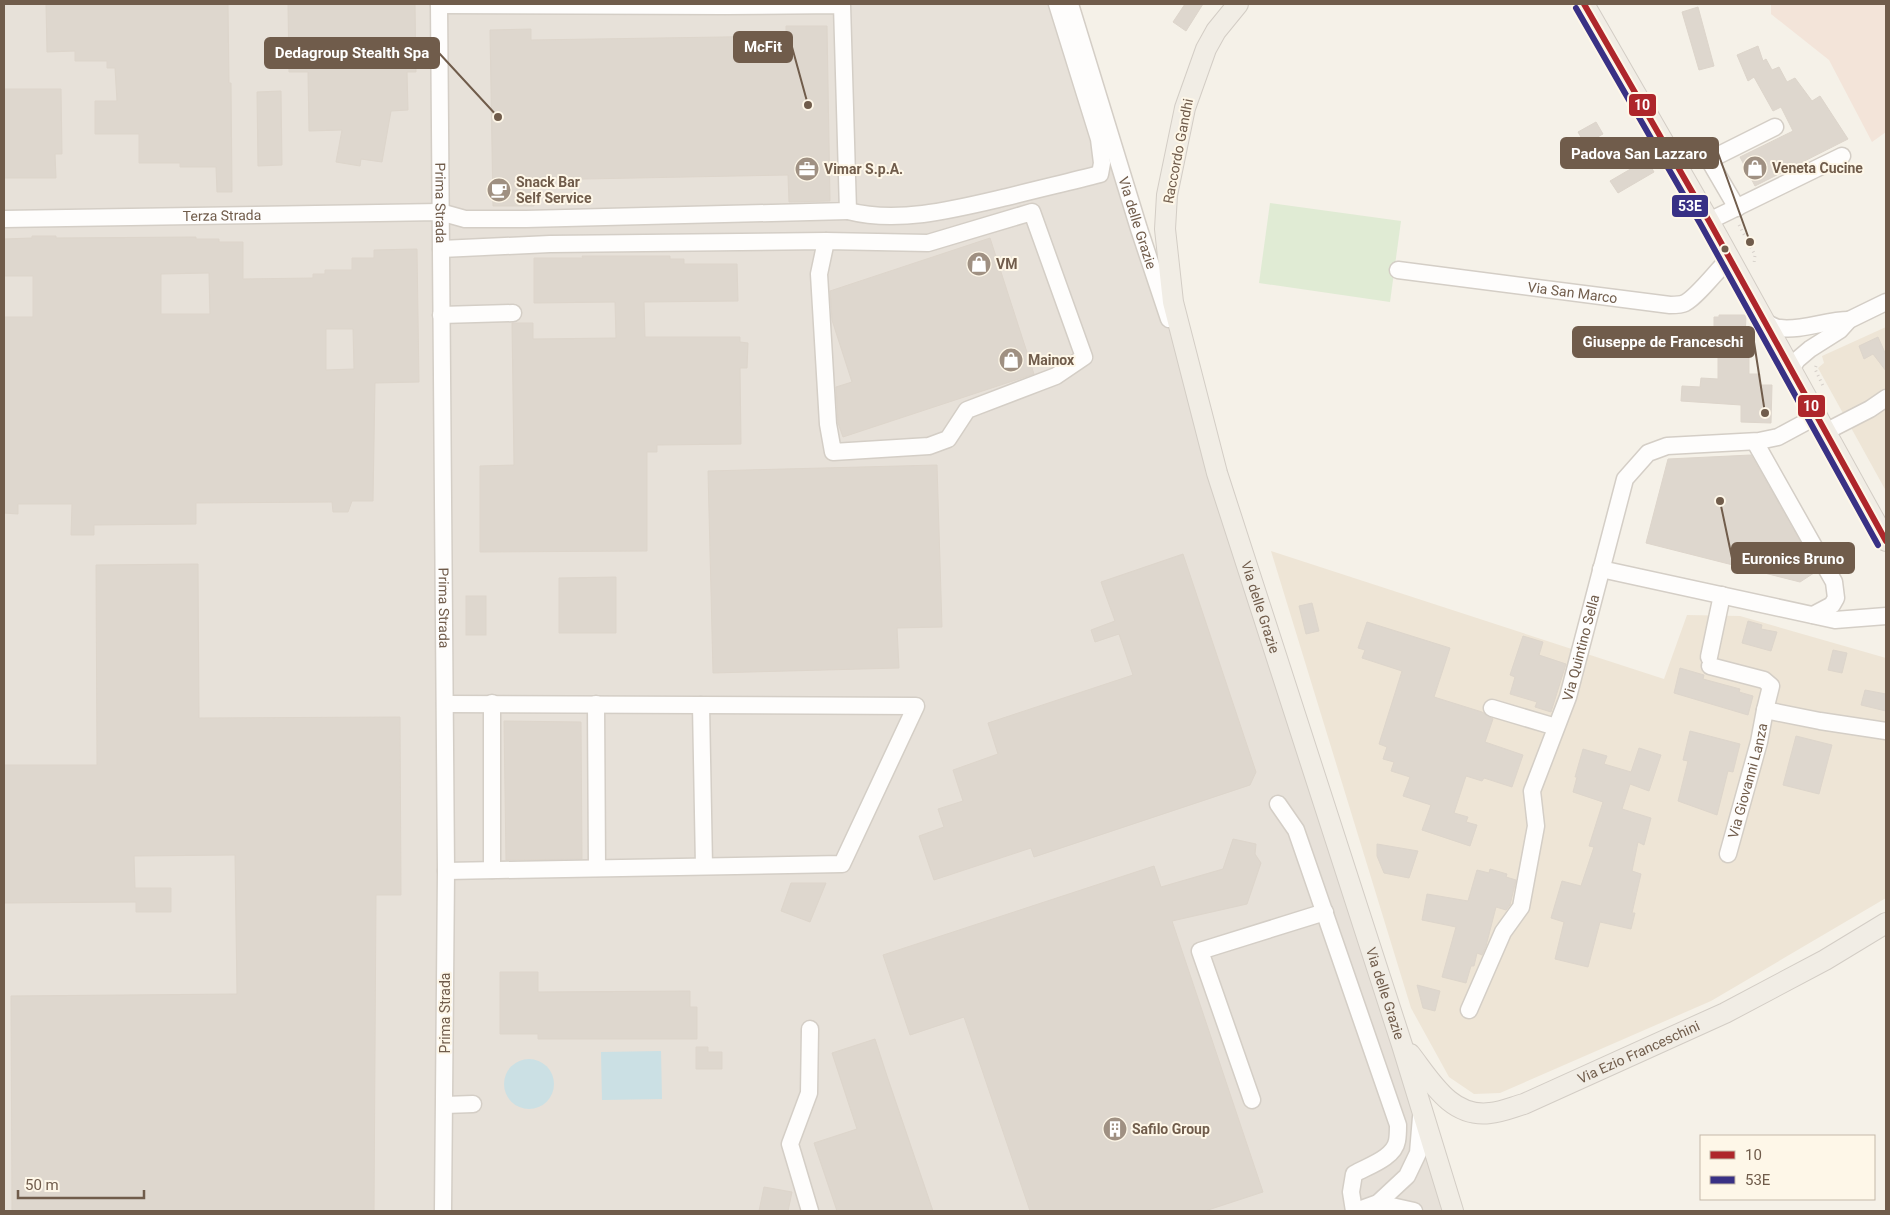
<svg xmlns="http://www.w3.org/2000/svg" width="1890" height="1215" font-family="Roboto,sans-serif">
<rect width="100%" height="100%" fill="#f5f1e8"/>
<g fill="#eee5d6">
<polygon points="1886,327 1886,491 1818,368 1824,363 1822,356"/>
<polygon points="1271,551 1664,679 1687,615 1740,616 1886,658 1886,898 1711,1001 1500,1093 1474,1094 1449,1077 1411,1008"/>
</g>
<polygon fill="#f3e4d9" points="1771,4 1886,4 1886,132 1872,142 1829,60 1771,14"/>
<polygon fill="#e7e1d9" points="4,4 1067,4 1170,321 1405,1084 1442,1211 4,1211"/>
<polygon fill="#e0ebd4" points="1270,203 1401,221 1390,302 1259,283"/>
<g fill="#cbe0e4">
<polygon points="661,1051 662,1099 602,1100 601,1052"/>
<circle cx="529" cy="1084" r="25"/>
</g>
<g fill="#ded7ce" stroke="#ddd5cb" fill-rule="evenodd">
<polygon points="46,4 228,4 229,83 231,83 232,192 217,192 216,167 180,167 180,163 139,163 139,134 95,134 95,101 117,101 115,68 107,68 107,61 75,61 75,51 47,52"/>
<polygon points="288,4 415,4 416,72 407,72 408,110 391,111 382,162 361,159 360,166 336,162 342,130 309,131 308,72 289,72"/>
<polygon points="1185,4 1203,4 1186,31 1173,22"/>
<polygon points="1698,7 1714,66 1699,70 1682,12"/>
<polygon points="786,26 827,26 830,201 789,202 788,175 534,180 534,206 493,206 490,30 531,29 531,40 786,36"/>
<polygon points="1758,46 1763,61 1766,59 1772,70 1779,67 1787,82 1795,78 1812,101 1820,96 1848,139 1755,186 1740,157 1793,131 1781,107 1773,111 1754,77 1748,81 1737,55"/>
<polygon points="4,89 61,89 62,154 55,154 56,178 4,178"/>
<polygon points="281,91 282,165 258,166 257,92"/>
<polygon points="1596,122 1603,134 1585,144 1578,132"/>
<polygon points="1634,138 1654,172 1618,193 1610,181 1634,167 1622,146"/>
<path d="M32,236H56V238L196,237V239H219V242H243V279L313,278V274H325V270H352V258H374V250L417,249L419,382L375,383L373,501H352L348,512H333L332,502L196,503V524L94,525V535H71L72,504H18V514L4,513V317H33V276H4V239L32,238ZM209,273L210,314H161V274ZM326,329H353L354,369L326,370Z"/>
<polygon points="990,238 1034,374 843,437 838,423 836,387 852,382 832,320 830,291"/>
<polygon points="582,256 670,256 670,259 684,259 684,264 737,264 738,301 644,302 645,337 740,337 740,342 748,343 747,368 740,368 741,444 657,445 657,452 647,452 647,551 480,552 480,466 514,465 512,323 533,323 533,339 616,338 615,302 534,303 534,258 583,258"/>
<polygon points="1719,315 1746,315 1745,339 1748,341 1749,347 1749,374 1760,374 1759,385 1772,385 1771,423 1741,422 1741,405 1681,401 1682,386 1700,387 1701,378 1718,379 1718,350 1714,350 1714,317 1719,317"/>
<polygon points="1878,337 1886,355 1886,371 1873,354 1864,359 1859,346"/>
<polygon points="1751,455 1817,571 1800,582 1646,543 1668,459"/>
<polygon points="937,465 942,627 897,628 899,668 713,673 708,471"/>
<polygon points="1183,554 1256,772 1250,785 1034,857 1031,848 934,880 919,836 944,827 938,809 963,801 953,770 998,754 988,723 1133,675 1119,634 1095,642 1091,630 1115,621 1101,582"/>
<polygon points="198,564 199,718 400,717 401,895 376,895 374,1211 12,1211 11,996 237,994 235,855 134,856 135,888 171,888 171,912 136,912 136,902 4,903 4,765 97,765 96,565"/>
<polygon points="616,577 616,633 559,633 559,578"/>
<rect x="466" y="596" width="20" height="39"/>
<polygon points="1312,603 1319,631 1306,634 1299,606"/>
<polygon points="1748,621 1762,625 1761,629 1777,632 1771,651 1742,643"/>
<polygon points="1367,622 1450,648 1434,697 1482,712 1493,719 1485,742 1523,755 1512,787 1484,778 1482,781 1466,776 1454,813 1468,817 1466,822 1477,825 1470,846 1422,830 1431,805 1403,796 1410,777 1391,771 1394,762 1383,759 1387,747 1379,744 1402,671 1362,658 1365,650 1358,648"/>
<polygon points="1523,636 1543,642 1539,655 1566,664 1551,712 1535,707 1537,702 1510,694 1515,677 1510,675"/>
<polygon points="1833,650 1847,653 1842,673 1828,670"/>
<polygon points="1680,668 1704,675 1703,679 1740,689 1739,692 1753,696 1748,715 1674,693"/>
<polygon points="1865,690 1886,694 1886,711 1861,705"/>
<polygon points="504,721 581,722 582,859 506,860"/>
<polygon points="1690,731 1740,744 1733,772 1728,771 1717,815 1678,801 1688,761 1683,760"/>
<polygon points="1796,736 1832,745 1819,794 1783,785"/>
<polygon points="1639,748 1661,755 1649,791 1630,784 1622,809 1651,818 1644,845 1638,842 1632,871 1641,874 1632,913 1635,913 1631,929 1600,922 1588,967 1555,959 1564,922 1551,918 1562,881 1581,886 1594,847 1589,846 1603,802 1573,792 1577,777 1575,777 1583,749 1607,756 1604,764 1631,772"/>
<polygon points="1233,839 1256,844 1255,854 1261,863 1247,904 1172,921 1263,1192 1205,1211 1030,1211 964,1017 910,1035 883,955 1154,866 1161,887 1223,869"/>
<polygon points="1377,844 1418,851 1409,878 1384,873 1377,856"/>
<polygon points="1490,869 1507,874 1506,877 1516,880 1510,905 1506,910 1496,907 1486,946 1482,955 1477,953 1474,966 1471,966 1466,983 1442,977 1456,927 1422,920 1427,894 1468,901 1477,870 1489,873"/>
<polygon points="791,883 826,883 810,922 781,911"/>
<polygon points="500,972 538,972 538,992 690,991 690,1007 697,1007 697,1039 538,1039 538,1034 500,1034"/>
<polygon points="1417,985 1440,991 1435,1011 1423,1008"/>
<polygon points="875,1039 887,1076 933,1211 837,1211 814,1143 857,1129 832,1053"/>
<polygon points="696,1047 708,1047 708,1052 722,1052 722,1069 696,1069"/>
<polygon points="764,1187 792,1192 788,1211 759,1211"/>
</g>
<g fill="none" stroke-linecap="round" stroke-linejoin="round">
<defs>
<g id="minor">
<path id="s1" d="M439,4L446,871L443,1211"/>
<path id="s2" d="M1070,4L1139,229L1169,319"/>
<polyline points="1737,208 1709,160 1775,127"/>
<path d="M848,211C899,224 956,209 1007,197C1038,189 1069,182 1100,174L1102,163L1099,139L1057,4"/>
<path id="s3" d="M4,219L440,212L465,219H526L848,211L842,5L725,6L439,5"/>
<polyline points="1709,221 1842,156"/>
<polyline points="441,249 550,244 826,241 928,243 1032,212 1084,357 1056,376 967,410 948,439 929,446 833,452 828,424 819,274 826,241"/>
<path id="s4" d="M1398,270L1670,305C1675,305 1681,305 1685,303C1698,296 1717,270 1730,258"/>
<polyline points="441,315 513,313"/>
<path d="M1765,322C1770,324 1775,328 1780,328C1802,331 1826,320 1849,320"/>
<polyline points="1791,369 1797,360 1810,349 1840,330 1849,320 1886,302"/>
<polyline points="1825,432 1870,409 1886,398"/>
<polyline points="1755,442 1834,582 1836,598 1832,605 1813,615"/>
<polyline points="1601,569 1835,620 1886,616"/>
<polyline points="1709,657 1722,595"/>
<polyline points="1710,666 1764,680 1771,686 1765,710"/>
<polyline points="445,704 916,706 842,864 446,871"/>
<polyline points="596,704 597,868"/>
<polyline points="701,705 704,866"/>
<polyline points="1492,708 1556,727"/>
<path d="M1278,804L1296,830L1398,1125C1398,1131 1398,1136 1397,1141C1394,1158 1368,1166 1354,1174L1351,1192L1354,1211"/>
<path id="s5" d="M1728,854L1759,742L1765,710L1820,721L1886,731"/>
<polyline points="492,870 492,703"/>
<path id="s6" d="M1469,1010L1503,932L1521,907L1536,826L1532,791L1568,697L1625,479L1648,453L1667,446L1759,441L1778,437L1817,416"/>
<polyline points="1252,1100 1200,951 1325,912"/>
<polyline points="445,1105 473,1104"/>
<polyline points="1378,1203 1414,1211"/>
<polyline points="810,1211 790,1144 809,1093 810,1029"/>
<polyline points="1356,1211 1378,1203 1407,1176 1418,1153 1421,1117"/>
</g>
<g id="major">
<path id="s7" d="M1238,4L1216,31L1206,49L1185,108L1167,195L1165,229L1173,302L1217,473L1402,1045L1453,1211"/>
<polyline points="1584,4 1709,221 1886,541"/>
<path id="s8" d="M1410,1054C1431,1081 1451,1118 1490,1113C1502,1112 1513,1107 1524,1104L1725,1013L1825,960L1886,923"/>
</g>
</defs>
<use href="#minor" stroke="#d4cec6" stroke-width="19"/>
<use href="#major" stroke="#d3cdc5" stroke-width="22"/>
<g stroke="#d6d0ca" stroke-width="3" stroke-dasharray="1 4" stroke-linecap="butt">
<polyline points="1739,225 1755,255 1754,264"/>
<polyline points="1816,366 1815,369 1824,388"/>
</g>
<use href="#minor" stroke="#fefdfc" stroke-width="16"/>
<use href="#major" stroke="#f1ede5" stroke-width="20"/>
<defs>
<polyline id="bus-1" points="1584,4 1709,221 1886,541"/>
<polyline id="bus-2" points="1576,8 1701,225 1878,545"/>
</defs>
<use href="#bus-1" stroke="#fef7e8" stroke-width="10"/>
<use href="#bus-2" stroke="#fef7e8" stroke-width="10"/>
<use href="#bus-1" stroke="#ae262b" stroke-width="6"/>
<use href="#bus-2" stroke="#393185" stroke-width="6"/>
</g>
<defs>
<symbol id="shop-disc" viewBox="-11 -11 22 22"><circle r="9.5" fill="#9f9082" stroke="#fef7e8"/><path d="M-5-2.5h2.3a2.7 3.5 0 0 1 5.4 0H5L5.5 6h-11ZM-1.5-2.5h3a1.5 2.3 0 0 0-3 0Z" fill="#fff"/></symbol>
<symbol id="office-disc" viewBox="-11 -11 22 22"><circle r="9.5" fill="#9f9082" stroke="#fef7e8"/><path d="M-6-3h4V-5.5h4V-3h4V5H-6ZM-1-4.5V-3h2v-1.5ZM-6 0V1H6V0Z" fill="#fff"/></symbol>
<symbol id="cafe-disc" viewBox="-11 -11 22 22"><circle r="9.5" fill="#9f9082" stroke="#fef7e8"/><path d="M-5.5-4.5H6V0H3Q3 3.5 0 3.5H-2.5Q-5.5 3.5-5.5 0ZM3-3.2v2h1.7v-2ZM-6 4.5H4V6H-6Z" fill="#fff"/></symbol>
<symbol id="building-disc" viewBox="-11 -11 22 22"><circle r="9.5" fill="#9f9082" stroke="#fef7e8"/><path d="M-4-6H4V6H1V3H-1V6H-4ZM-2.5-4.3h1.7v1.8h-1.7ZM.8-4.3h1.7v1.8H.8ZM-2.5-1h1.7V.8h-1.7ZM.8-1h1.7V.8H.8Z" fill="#fff"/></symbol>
</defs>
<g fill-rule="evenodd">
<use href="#shop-disc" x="1741" y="154" width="28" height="28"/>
<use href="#office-disc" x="793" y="155" width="28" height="28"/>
<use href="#cafe-disc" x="485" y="176" width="28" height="28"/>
<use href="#shop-disc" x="965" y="250" width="28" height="28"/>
<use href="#shop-disc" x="997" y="346" width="28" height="28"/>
<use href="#building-disc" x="1101" y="1115" width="28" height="28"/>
</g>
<circle fill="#705c4b" stroke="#fef7e8" stroke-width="2" cx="1725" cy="249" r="4.5"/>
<g text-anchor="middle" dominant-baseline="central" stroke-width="4" stroke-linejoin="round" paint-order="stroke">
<g font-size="14" fill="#705c4b" stroke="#fef7e8">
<text transform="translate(1178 151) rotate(-79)">Raccordo Gandhi</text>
<text stroke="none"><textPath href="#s1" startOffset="199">Prima Strada</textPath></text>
<text stroke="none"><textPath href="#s3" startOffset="218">Terza Strada</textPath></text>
<text stroke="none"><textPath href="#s2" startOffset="229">Via delle Grazie</textPath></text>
<text stroke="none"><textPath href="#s4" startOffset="176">Via San Marco</textPath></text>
<text stroke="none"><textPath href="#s1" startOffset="604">Prima Strada</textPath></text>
<text stroke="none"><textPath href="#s7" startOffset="632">Via delle Grazie</textPath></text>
<text stroke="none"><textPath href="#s6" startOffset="385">Via Quintino Sella</textPath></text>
<text stroke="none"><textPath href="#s5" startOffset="76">Via Giovanni Lanza</textPath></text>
<text stroke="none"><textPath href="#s7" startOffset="1038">Via delle Grazie</textPath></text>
<text transform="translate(445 1013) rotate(-90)">Prima Strada</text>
<text stroke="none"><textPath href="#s8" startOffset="266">Via Ezio Franceschini</textPath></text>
</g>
<g font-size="14" font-weight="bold" fill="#705c4b" stroke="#fef7e8" text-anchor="start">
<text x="1772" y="168">Veneta Cucine</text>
<text x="824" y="169">Vimar S.p.A.</text>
<text x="516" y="182">Snack Bar<tspan x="516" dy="16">Self Service</tspan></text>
<text x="996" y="264">VM</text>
<text x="1028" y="360">Mainox</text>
<text x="1132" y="1129">Safilo Group</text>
</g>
</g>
<path fill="none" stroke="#705c4b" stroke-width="2" d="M808 105L792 47M498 117L439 53M1750 242L1718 153M1765 413L1754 342M1720 501L1732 558"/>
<g fill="#705c4b" stroke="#fef7e8" stroke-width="2">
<circle cx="808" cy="105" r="5"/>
<circle cx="498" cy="117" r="5"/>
<circle cx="1750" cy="242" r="5"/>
<circle cx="1765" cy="413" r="5"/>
<circle cx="1720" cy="501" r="5"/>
</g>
<g fill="#705c4b" stroke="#705c4b" stroke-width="2">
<rect x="734" y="32" width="58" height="30" rx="5"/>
<rect x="265" y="38" width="174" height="30" rx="5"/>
<rect x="1561" y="138" width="157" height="30" rx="5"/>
<rect x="1573" y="327" width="181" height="30" rx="5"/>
<rect x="1732" y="543" width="122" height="30" rx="5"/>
</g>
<g font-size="15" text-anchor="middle" font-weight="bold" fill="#fff">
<text x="763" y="52">McFit</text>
<text x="352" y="58">Dedagroup Stealth Spa</text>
<text x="1639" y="159">Padova San Lazzaro</text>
<text x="1663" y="347">Giuseppe de Franceschi</text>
<text x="1793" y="564">Euronics Bruno</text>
</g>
<g stroke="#fef7e8" stroke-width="2">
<rect x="1628" y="93" width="29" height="24" rx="5" fill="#ae262b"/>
<rect x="1671" y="194" width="38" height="24" rx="5" fill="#393185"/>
<rect x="1797" y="394" width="29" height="24" rx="5" fill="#ae262b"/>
</g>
<g font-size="14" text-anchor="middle" font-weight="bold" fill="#fff">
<text x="1642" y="110">10</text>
<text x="1690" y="211">53E</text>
<text x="1811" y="411">10</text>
</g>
<rect width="1890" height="1215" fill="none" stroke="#705c4b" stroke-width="10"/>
<rect x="1700" y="1135" width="175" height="65" fill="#fef7e8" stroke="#c5b9a9"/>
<rect x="1710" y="1151" width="25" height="8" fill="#ae262b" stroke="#c5b9a9"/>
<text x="1745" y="1160" font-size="15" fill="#705c4b">10</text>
<rect x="1710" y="1176" width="25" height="8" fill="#393185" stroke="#c5b9a9"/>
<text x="1745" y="1185" font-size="15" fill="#705c4b">53E</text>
<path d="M18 1190v8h126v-8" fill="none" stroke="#705c4b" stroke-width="2.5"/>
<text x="25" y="1190" font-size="15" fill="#705c4b" stroke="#fef7e8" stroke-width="4" paint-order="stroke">50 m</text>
</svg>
